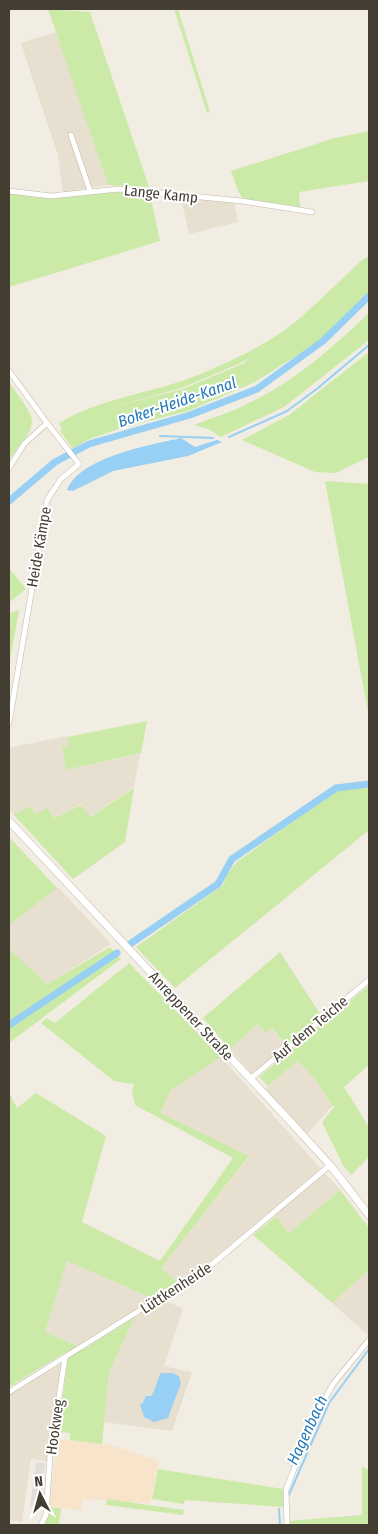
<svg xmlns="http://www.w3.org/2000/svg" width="378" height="1534" font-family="'Fira Sans Condensed',sans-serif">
<rect width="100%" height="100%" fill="#f2ede2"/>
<g fill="#e7dfcf">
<polygon points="55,32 63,51 108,185 63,192 58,155 21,43"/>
<polygon points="181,197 234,202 238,222 189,234"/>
<polygon points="67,736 69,746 62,747 66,770 140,754 134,787 89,817 81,804 54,818 48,808 35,814 31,806 13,814 9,810 9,748"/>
<polygon points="58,887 111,944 47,984 9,950 9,925"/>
<polygon points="258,1024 265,1033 271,1028 287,1047 253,1075 230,1049"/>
<polygon points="221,1057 340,1190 289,1233 272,1211 181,1285 160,1269 249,1157 160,1113 171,1090"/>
<polygon points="298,1061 315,1079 332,1106 307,1134 265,1089"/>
<polygon points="67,1261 156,1300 80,1347 45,1332"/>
<polygon points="369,1270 369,1336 332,1303"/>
<polygon points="163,1299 183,1309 164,1366 192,1372 172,1431 104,1422 109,1372 135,1317"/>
<polygon points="63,1363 48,1461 31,1459 22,1522 9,1520 9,1394"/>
</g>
<polygon fill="#f7e4ca" points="58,1439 111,1445 159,1461 150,1503 83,1499 82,1510 49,1507"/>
<g fill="#cceaa7" fill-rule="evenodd">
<polygon points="48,9 90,12 149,187 108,185"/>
<polygon points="174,9 178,9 210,112 207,113"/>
<polygon points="369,131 369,181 299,192 300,207 243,199 238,191 231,171 335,138"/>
<polygon points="119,192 150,194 160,241 9,287 9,193 51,198"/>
<path d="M369,256V294L323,339L255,382L188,411L124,427L87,440L73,449L60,431L62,429L59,423C97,400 140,395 182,381C218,368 264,347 294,323C317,304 339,281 361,261ZM251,357L244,363L183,389L105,409L182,388L243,362Z"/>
<path d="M369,313V340L284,407L221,437L208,429L194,425C211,418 230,413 247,404C294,382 332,348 369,313Z"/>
<polygon points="369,352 369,457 336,473 315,472 242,440 289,415"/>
<path d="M9,382C38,425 41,418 9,460Z"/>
<polygon points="325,481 369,484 369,717"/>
<polygon points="9,568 26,589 10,602 9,599"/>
<polygon points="19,610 9,667 9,613"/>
<polygon points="147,721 141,753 66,770 62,747 69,746 67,737"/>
<polygon points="360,786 369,786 369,830 175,988 136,947 223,885 228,873 237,862 336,790"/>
<polygon points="134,788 125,842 73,879 13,814 31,806 35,814 48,808 54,818 81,805 90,817"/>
<polygon points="9,837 57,888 9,925"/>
<polygon points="110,947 121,959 9,1043 9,949 47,984"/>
<polygon points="280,952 322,1017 287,1046 272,1028 265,1033 258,1024 230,1049 203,1018"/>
<polygon points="129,963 221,1057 171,1090 160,1113 249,1156 161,1268 181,1285 156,1300 67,1261 45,1332 84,1349 135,1317 109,1372 102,1444 70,1440 70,1433 58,1432 68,1358 66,1352 9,1387 9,1093 17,1108 36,1093 106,1136 82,1222 160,1261 233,1158 135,1105 132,1093 134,1084 114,1081 41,1023 47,1018 55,1023"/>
<polygon points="369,985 369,1065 344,1087 369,1127 369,1157 351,1175 343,1165 322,1122 335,1106 332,1106 315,1079 298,1061 268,1086 259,1077"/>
<polygon points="340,1190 369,1228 369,1270 332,1303 253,1235 276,1216 289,1233"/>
<polygon points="362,1467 369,1470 369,1525 289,1525 289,1521 362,1515"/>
<polygon points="158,1469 283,1489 283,1507 185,1500 184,1504 152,1499"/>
<polygon points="107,1499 184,1510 183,1515 106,1505"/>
<polygon points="48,1507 61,1508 59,1525 45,1525"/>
</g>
<polygon fill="#e2dfdb" points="36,1462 45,1463 40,1508 30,1507"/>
<g fill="#98cff5">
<path d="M181,438L195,447L217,440L222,442L188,456L113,471L73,491L67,490C80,457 150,445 181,438Z"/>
<path d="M161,1373H172L179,1376L181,1383L168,1418L154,1422L144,1417L140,1404L143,1403L146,1396H151C157,1388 156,1381 161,1373Z"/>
</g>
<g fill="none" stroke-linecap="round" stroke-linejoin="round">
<g stroke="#98cff5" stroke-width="2">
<polyline points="160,436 213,438"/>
<polyline points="229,437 287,411 318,388 369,345"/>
<polyline points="288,1497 329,1403 369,1349"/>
<polyline points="279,1509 280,1525"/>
</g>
<g stroke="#98cff5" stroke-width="7">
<polyline points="9,501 55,462 89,444 190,415 257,389 323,341 369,296"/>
<polyline points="127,946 218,884 232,859 336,788 369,784"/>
<polyline points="9,1025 117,953"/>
</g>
<defs>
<g id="minor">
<polyline points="71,135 90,191"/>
<polyline points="9,191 51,196 119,189 242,201 312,212"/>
<polyline points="9,371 47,423"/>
<polyline points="9,468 24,444 47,423 79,464 61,479 47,500 9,723"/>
<polyline points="250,1079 369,980"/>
<polyline points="9,1392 209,1267 330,1165"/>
<polyline points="41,1525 46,1515 50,1456 65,1358"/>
<polyline points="287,1525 286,1490 312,1422 333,1384 369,1340"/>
</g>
<polyline id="tertiary" points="9,821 289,1120 330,1165 369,1215"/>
</defs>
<use href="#minor" stroke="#c1b8a7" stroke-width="6"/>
<use href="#tertiary" stroke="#c1b8a7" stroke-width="8"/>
<use href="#minor" stroke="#fff" stroke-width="5"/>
<use href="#tertiary" stroke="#fff" stroke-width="7"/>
</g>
<g text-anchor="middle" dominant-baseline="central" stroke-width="4" stroke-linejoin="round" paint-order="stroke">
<g font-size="15" fill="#443d32" stroke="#fff">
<text transform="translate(161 194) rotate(6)">Lange Kamp</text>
<text transform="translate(39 547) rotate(-80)">Heide Kämpe</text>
<text transform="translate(191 1016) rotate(47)">Anreppener Straße</text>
<text transform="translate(310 1029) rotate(-40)">Auf dem Teiche</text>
<text transform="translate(176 1288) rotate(-33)">Lüttkenheide</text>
<text transform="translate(55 1427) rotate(-82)">Hookweg</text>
</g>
<g font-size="16" font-style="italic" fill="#2579b6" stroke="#fff">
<text transform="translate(177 402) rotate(-19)">Boker-Heide-Kanal</text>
<text transform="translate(307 1430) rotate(-65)">Hagenbach</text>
</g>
</g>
<rect width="378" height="1534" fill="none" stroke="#443d32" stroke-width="20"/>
<g transform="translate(40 1494) rotate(354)" stroke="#ffffff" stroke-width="4" paint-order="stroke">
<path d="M0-4L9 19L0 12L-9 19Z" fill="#443d32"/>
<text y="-8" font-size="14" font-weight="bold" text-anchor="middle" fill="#443d32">N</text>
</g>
</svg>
